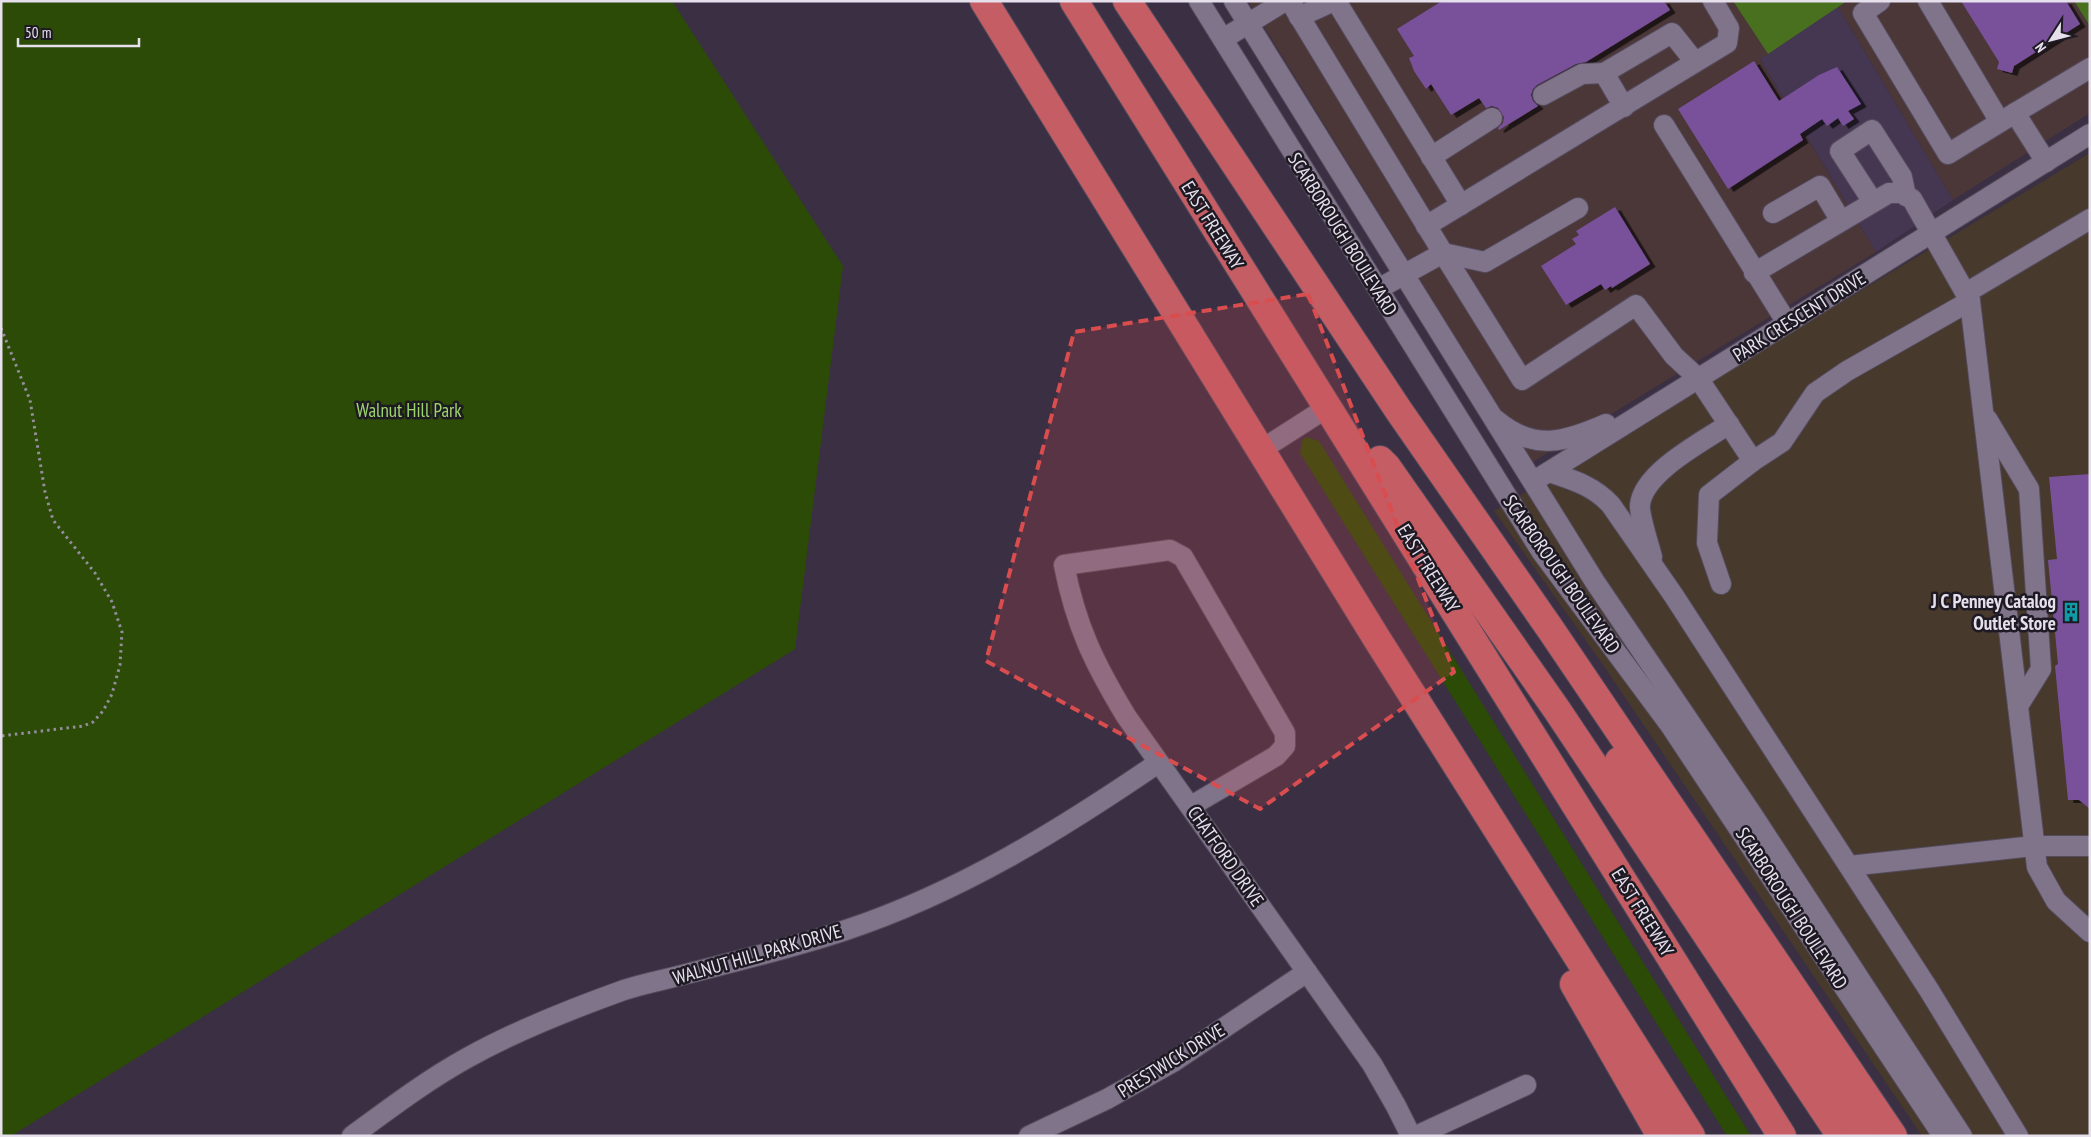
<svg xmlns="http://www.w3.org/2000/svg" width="2091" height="1137" font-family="'PT Sans Narrow',sans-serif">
<defs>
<filter id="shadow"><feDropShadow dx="5.5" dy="3" stdDeviation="0" flood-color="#0009"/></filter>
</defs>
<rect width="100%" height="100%" fill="#3a2f43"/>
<g fill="#4b3638">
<polygon points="1248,1 1733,1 1768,54 1760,60 1876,252 1533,462"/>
<polygon points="1847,1 2074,1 2090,26 2090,113 1953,200 1838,7"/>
</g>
<polygon fill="#47392b" points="2090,153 2090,1136 1922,1136 1599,659 1494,511"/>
<polygon fill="#453751" points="1838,7 1953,200 1876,252 1760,59"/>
<g fill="#2c4b06">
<polygon points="1,1 672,1 843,266 795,649 11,1136 1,1136"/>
<polygon points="1306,437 1319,441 1751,1136 1727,1136 1300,453 1302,441"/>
</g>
<g fill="#48701e">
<polygon points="1733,1 1847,1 1768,54"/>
<polygon points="2074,1 2090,1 2090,26"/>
</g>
<g fill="#79519a" filter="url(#shadow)">
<polygon points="1442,1 1664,1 1670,10 1586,62 1576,64 1537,85 1533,89 1531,95 1533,101 1538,106 1499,130 1498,128 1503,123 1504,117 1498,108 1492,106 1486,108 1479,98 1451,115 1431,84 1426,89 1414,71 1409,58 1414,56 1397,29"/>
<polygon points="1961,1 2066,1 2080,24 2014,66 2012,73 1997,69 1999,62"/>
<polygon points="1754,61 1779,101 1819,75 1837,67 1861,104 1848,111 1854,119 1843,126 1838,118 1827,126 1822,119 1800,134 1803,140 1728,189 1678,109"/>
<polygon points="1615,207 1650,264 1612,288 1611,286 1605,290 1601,284 1566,305 1541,266 1576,244 1572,239 1579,235 1576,231"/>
<polygon points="2090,474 2090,809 2079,800 2068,800 2055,666 2058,664 2048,560 2057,559 2049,477"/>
</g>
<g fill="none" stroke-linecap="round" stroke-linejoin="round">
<defs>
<g id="minor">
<polyline points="1199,1 1541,551 1670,725 1943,1136"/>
<polyline points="1234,1 1595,582 1752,814 1962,1136"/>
<polyline points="1290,1 1443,253 1378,289"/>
<polyline points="1336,1 1461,205"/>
<polyline points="1880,1 1863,13 1948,154 2015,113"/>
<polyline points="1928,1 2000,122"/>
<polyline points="1299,17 1334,1"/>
<polyline points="1223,39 1285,1"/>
<polyline points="1543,95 1582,74 1604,73"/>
<polyline points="1624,107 1604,73 1672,33 1695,62"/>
<polyline points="1664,125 1787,323"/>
<polyline points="1431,157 1492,118"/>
<polyline points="2046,162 2015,113 2090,68"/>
<polyline points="1873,202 1840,151 1872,130 1902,177 1906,196"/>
<polyline points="1773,213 1820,186 1841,221"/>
<polyline points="1426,226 1727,43 1729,28 1713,1"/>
<polyline points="1443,253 1522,380 1636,305 1674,356 1698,378 1753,461 1782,442 1815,393 1847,371 1970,301"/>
<polyline points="1443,253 1485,262 1578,208"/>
<polyline points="1754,273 1889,193 1902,193 1912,199 1970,301 2037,867 2056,901 2090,932"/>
<polyline points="1966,293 2090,219"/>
<polyline points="1987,419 2029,489 2041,669 2018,706"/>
<path d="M1496,420C1534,452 1565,442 1606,424"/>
<polyline points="1261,450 1328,407"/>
<path d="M1549,472C1573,480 1594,486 1611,505L1674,596L1929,990L2018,1136"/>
<polyline points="1542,476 2090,134"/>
<path d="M1652,557C1649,545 1639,515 1640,505C1643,472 1704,441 1729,424"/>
<polyline points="1721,584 1707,543 1709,495 1753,461"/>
<path d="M1191,806L1276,756L1285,746V733L1183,557L1170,550L1064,565C1076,626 1094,663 1126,716L1372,1064L1396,1106L1411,1136"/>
<polyline points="1849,866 2034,846 2090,846"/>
<path d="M352,1136C389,1109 427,1080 467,1058C517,1030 571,1009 624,990C645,983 668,979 690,973C742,960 795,947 846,930C960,892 1060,830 1158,763"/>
<polyline points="1029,1136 1107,1099 1173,1062 1307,972"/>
<polyline points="1416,1136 1526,1085"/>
</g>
<g id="highway">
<polyline points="984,1 1377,639 1691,1136"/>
<polyline points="1074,1 1782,1136"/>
<polyline points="1127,1 1399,411 1551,630 1893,1136"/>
<polyline points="1380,460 1387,467 1557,710 1841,1136"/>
<path d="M1619,761C1697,889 1784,1010 1866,1136"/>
<polyline points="1574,984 1661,1136"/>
</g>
</defs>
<use href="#minor" stroke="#544b5c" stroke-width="22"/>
<use href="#highway" stroke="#544b5c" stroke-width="30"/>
<polyline stroke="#958d9d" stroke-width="3" stroke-dasharray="2.5 4" stroke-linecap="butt" points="1,328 30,400 45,492 53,520 95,573 112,602 122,632 120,665 112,694 103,711 93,722 83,726 1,736"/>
<use href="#minor" stroke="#80748b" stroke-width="20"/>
<use href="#highway" stroke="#c55d64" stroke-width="28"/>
</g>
<path fill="#d94d4f" fill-opacity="0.2" stroke="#d94d4f" stroke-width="4" stroke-dasharray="10 6" stroke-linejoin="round" d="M1308,294L1454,672L1260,809L986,661L1074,332Z"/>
<defs>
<symbol id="building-bare" viewBox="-9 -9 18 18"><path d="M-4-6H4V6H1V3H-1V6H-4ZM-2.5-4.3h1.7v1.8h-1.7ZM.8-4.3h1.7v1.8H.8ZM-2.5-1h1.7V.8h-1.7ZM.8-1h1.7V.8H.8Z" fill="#0f9aa8" stroke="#1e1a23" stroke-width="2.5" paint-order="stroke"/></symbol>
</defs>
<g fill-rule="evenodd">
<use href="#building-bare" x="2057" y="598" width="28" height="28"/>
</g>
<g text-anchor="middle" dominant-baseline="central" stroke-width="5" stroke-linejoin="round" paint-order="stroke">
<g font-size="19" fill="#e6e0ed" stroke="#1e1a23">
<text transform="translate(1213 225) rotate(58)">EAST FREEWAY</text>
<text transform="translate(1343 234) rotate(58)">SCARBOROUGH BOULEVARD</text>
<text transform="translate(1799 316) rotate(-32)">PARK CRESCENT DRIVE</text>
<text transform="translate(1429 568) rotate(58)">EAST FREEWAY</text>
<text transform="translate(1562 574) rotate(55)">SCARBOROUGH BOULEVARD</text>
<text transform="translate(1226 856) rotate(55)">CHATFORD DRIVE</text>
<text transform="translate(1792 908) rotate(57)">SCARBOROUGH BOULEVARD</text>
<text transform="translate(1643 912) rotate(58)">EAST FREEWAY</text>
<text transform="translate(757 954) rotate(-16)">WALNUT HILL PARK DRIVE</text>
<text transform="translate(1171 1060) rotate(-32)">PRESTWICK DRIVE</text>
</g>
<g font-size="19" fill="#9dd56b" stroke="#1e1a23">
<text x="409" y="410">Walnut Hill Park</text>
</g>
<g font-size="19" font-weight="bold" fill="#e6e0ed" stroke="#1e1a23" text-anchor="end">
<text x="2056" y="601">J C Penney Catalog<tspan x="2056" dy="22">Outlet Store</tspan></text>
</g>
</g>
<rect width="2091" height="1137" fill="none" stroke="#e6e0ed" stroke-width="5"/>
<g transform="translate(2051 40) rotate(234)" stroke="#1e1a23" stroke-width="4" paint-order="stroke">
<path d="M0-4L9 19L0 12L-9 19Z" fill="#e6e0ed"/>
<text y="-8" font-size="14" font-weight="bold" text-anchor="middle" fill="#e6e0ed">N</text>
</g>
<path d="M18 38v8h121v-8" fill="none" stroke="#e6e0ed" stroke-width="2.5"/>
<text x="25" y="38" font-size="15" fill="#e6e0ed" stroke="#1e1a23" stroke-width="4" paint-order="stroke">50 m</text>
</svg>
